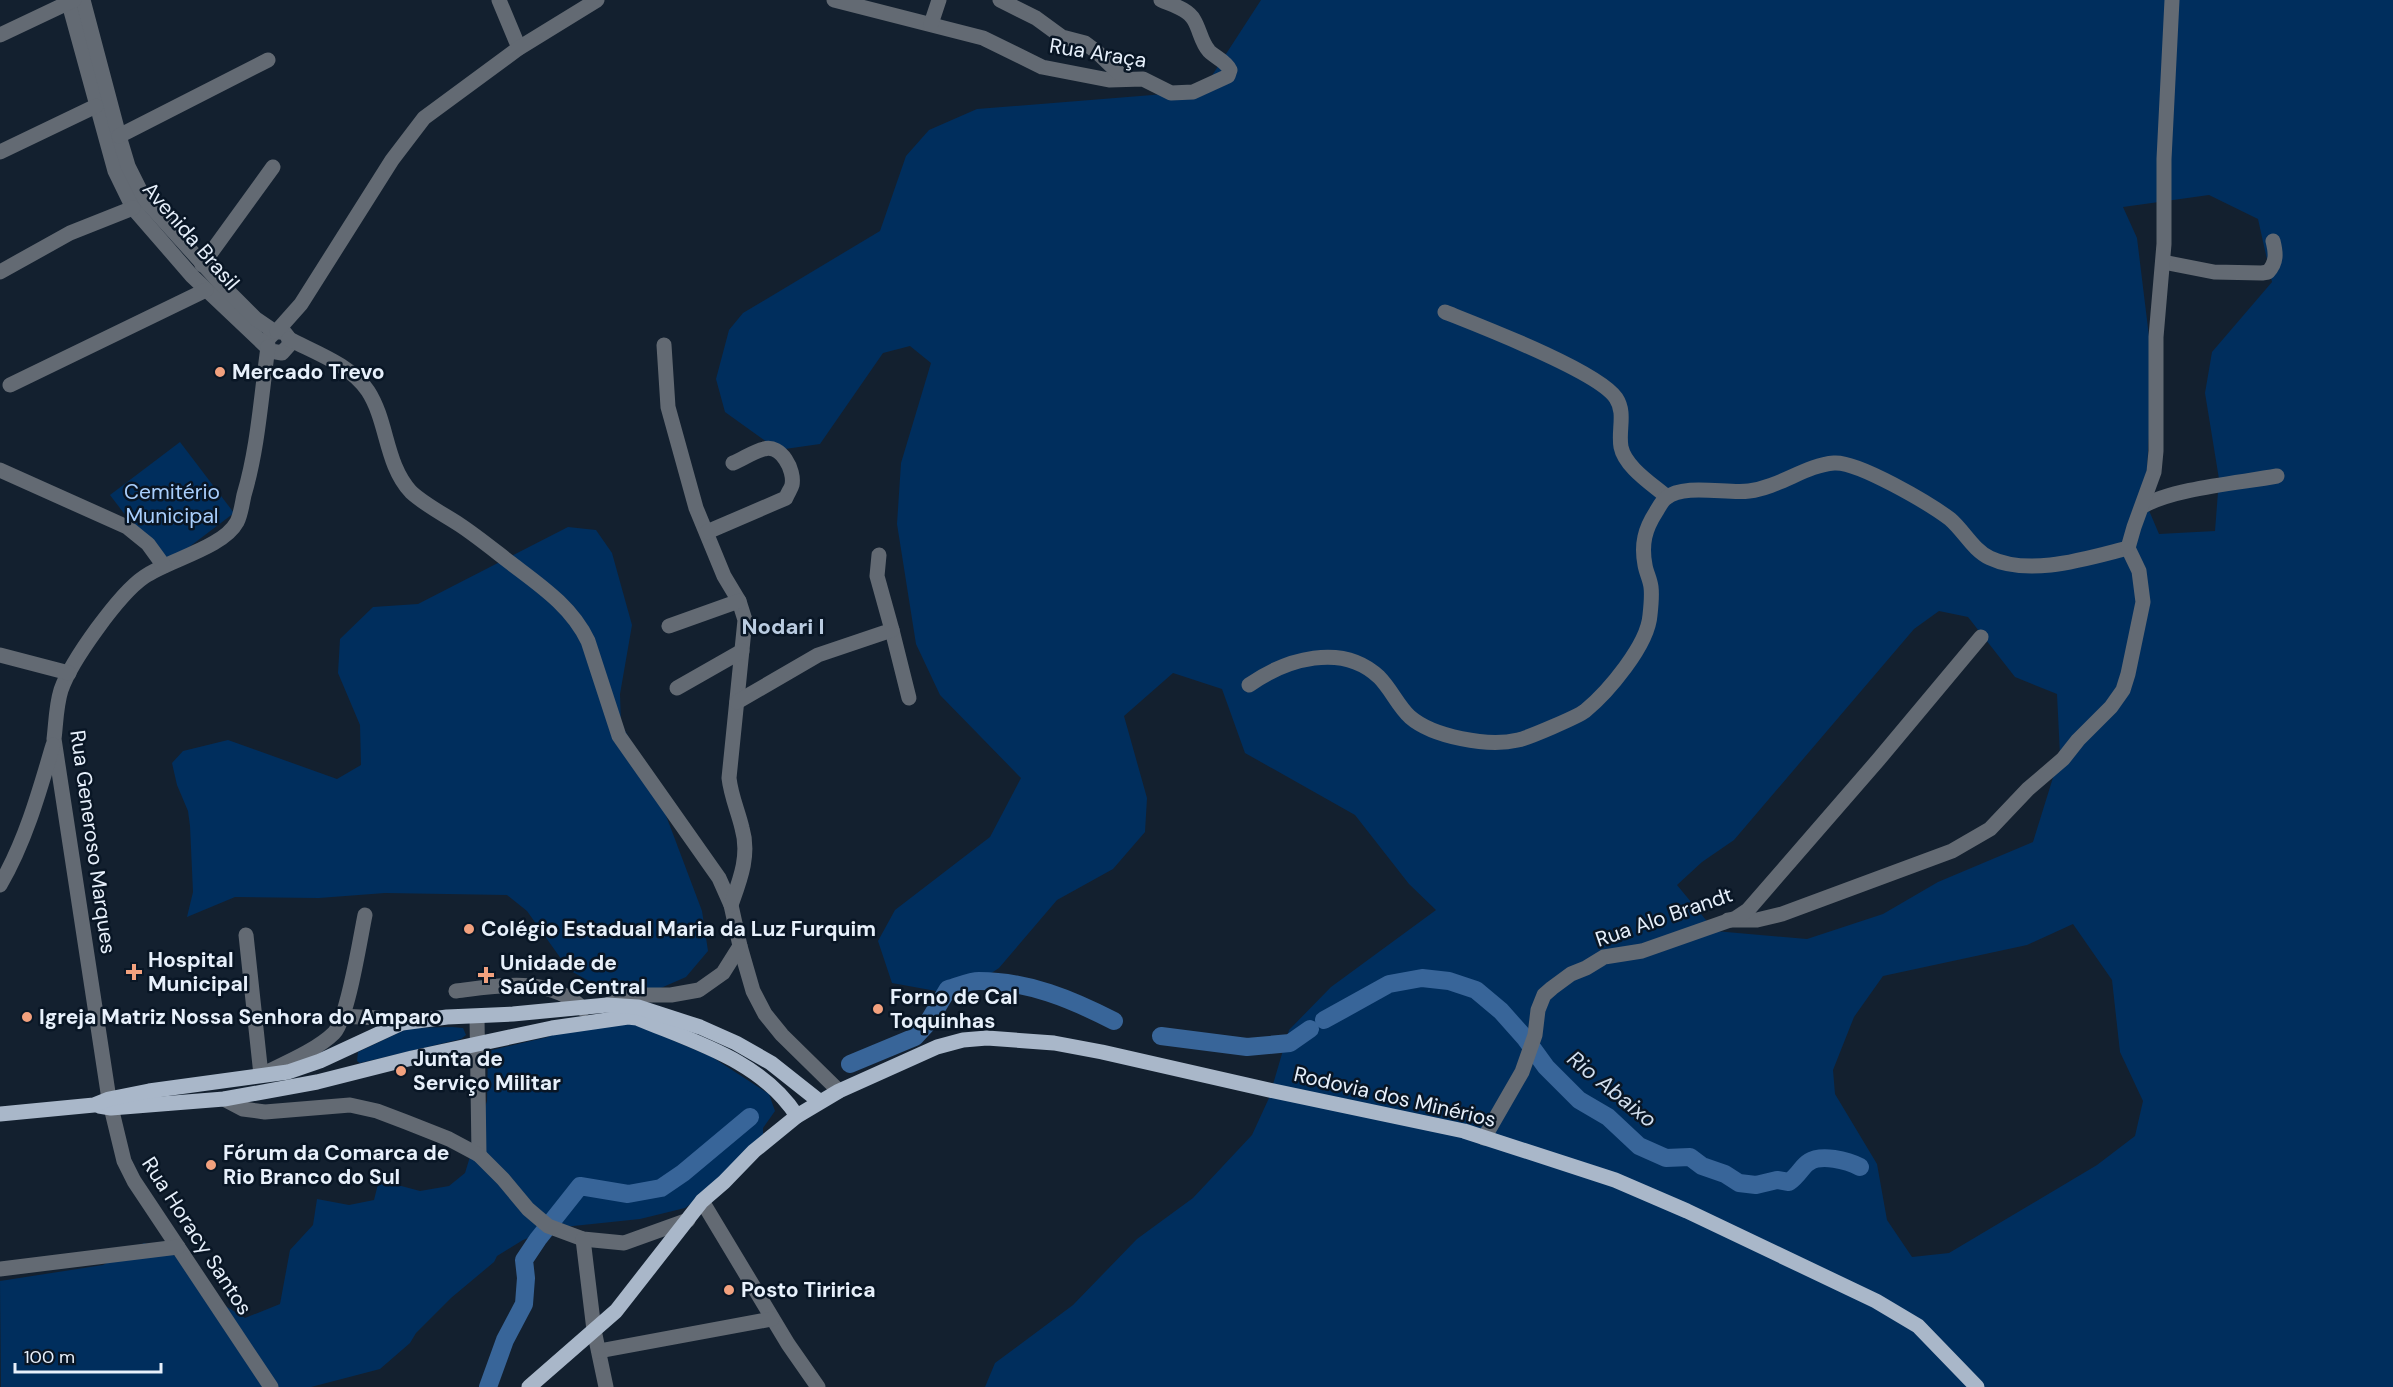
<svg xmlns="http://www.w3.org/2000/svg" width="2393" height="1387" font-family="'DM Sans',sans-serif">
<rect width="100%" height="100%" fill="#13202f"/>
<g fill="#002e5d" fill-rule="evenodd">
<path d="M1261,0H2393V1387H985L995,1363L1073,1305L1137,1239L1193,1198L1252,1135L1269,1098L1289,1030L1331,987L1436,910L1409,884L1355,815L1245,753L1222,689L1173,673L1124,716L1147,798L1145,832L1113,869L1057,900L999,968L958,995L892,983L878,941L895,910L990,837L1021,778L940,695L916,644L897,524L901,463L931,363L910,346L883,353L820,444L778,450L725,412L716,379L729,330L743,313L880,231L906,156L929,130L977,109L1202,91ZM2209,195L2258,219L2272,282L2212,352L2205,393L2219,479L2215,531L2159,534L2145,501L2153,369L2137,238L2123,207ZM1939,611L1968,617L2015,677L2057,694L2060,755L2033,842L1938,882L1883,914L1807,939L1715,931L1677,885L1702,862L1734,840L1914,629ZM2073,924L2112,980L2120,1052L2143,1101L2135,1136L2097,1165L1949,1253L1912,1257L1887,1220L1877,1164L1835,1094L1833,1070L1854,1017L1883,976L2027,945Z"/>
<polygon points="180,442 234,513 164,566 110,495"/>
<polygon points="568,527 596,530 612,553 632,625 620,694 621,724 650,773 702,911 708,951 686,977 640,997 611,993 569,970 527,911 507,895 385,893 319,898 235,897 187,917 193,892 190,826 188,811 177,785 172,763 183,751 228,740 337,779 361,765 360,725 338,673 340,639 373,607 418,604"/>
<polygon points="625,1020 712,1057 769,1094 775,1111 763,1128 763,1136 734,1173 685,1208 640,1219 554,1228 523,1240 497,1256 494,1262 451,1298 416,1333 410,1343 380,1369 311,1387 1,1387 0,1281 103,1265 144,1243 185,1260 201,1291 245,1318 280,1304 290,1250 313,1225 317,1199 349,1205 374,1200 379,1180 420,1191 449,1186 465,1173 487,1101 488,1051 548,1037 555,1033"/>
<polygon points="452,1027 463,1028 466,1035 461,1039 360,1063 357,1061 358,1052 409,1028"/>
</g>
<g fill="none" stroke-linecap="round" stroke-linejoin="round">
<g stroke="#386599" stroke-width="18">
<path d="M1324,1020L1389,984L1422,978L1449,981L1476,990L1501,1011L1525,1038L1546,1067L1579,1100L1608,1117L1639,1146L1666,1158L1690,1157L1702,1166L1725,1174L1739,1183L1756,1185L1777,1180L1789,1182C1799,1175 1802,1166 1809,1162C1821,1154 1847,1160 1860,1167"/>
<polyline points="1161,1036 1247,1047 1290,1043 1310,1029"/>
<path d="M850,1064L915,1037L927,1024L948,989C957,987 969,981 979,981C1028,981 1071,999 1114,1021"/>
<polyline points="488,1387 505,1340 524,1304 526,1278 524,1260 538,1239 580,1186 628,1194 661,1188 683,1173 750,1117"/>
</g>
<g stroke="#636a73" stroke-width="15">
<polyline points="68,0 115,171 133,208 192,276 271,351 282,353 290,344 288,337 284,332 275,332 267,340 268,345"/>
<polyline points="83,0 119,136 128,166 145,200 221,284 256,319 275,332"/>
<polyline points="499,0 519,48"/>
<path d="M834,0L983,38L1042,67L1109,80L1143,79L1171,93L1193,92L1228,76L1230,70C1226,61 1216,58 1209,51C1201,42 1200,30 1194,20C1188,9 1172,5 1161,0"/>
<polyline points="1000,0 1036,18 1062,37 1085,43 1097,52 1125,79"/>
<polyline points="931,24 939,0"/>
<polyline points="0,35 74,0"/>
<polyline points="119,136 268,60"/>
<polyline points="0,152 96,106"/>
<path d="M2163,262L2214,272L2262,273L2268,272C2277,262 2276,253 2273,241"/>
<polyline points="202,265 273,167"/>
<polyline points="0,272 70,233 133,208"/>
<path d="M1445,312C1480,326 1598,371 1616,398C1626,413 1618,430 1621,447C1625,467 1652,484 1667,497"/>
<polyline points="277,331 301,304 392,160 424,118 519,48 597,0"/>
<path d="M289,339C316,353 351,365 368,391C388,422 385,464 411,492C425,505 445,515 460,525C478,537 495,551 512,564C541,586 572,607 588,641L619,736L719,878L731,905L740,946L753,991L765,1014L782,1035L839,1091"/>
<path d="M664,345L668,407L696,508L724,576L739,601L745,620L729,778C731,796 738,811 742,828C750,855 740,880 731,905"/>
<path d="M268,347C261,397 258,448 244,495C242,504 241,514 237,522C223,548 168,560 144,577C119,594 71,661 61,690C56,706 56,723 54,739L109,1099L124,1161L134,1181L271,1387"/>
<polyline points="10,385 206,290"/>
<polyline points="0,470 127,527 148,544 164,566"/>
<path d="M2143,506C2175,488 2239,483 2277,476"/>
<path d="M707,532L786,498C787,494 791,489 792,485C795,470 781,444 764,449C754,451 743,459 733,463"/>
<polyline points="669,626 739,601"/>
<polyline points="892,630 909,698"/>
<polyline points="0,655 69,673"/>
<path d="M1249,685C1286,659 1342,642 1379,677C1391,689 1398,706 1410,717C1433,737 1488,747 1518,740C1528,738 1577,717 1585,711C1608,692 1648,645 1650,615C1651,606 1652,595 1651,587C1650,579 1646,572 1645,565C1641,544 1645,529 1656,512C1659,507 1662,501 1666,498C1684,483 1727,494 1749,491C1780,487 1806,465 1834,463C1858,461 1930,504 1950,519C1964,531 1973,550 1990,558C2030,577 2088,558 2128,548"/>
<polyline points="677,688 742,651"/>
<polyline points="737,702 818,655 892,630 877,576 879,555"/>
<path d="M0,885C25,842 39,793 53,745"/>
<polyline points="1728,920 1757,920 1782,914 1952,851 1990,829 2028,789 2063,759 2078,740 2111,707 2123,690 2128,674 2143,602 2139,571 2128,548 2134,527 2154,472 2156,451 2156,337 2164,244 2164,159 2172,0"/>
<path d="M246,935L261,1075C283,1064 317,1050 334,1033C348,1018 360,939 365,915"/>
<path d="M456,991C498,986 550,975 583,1009"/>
<polyline points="607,1005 633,995 671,995 699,990 723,973 740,946"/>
<polyline points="342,1016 378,1018 402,1023"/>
<polyline points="477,1017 479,1155"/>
<polyline points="224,1099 243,1109 265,1112 350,1105 377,1111 406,1122 449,1139 479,1155 503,1179 528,1209 548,1226 583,1239 624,1243 688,1220"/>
<polyline points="1484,1138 1522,1072 1535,1035 1538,1010 1544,995 1552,988 1571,974 1586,968 1604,957 1642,951 1736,918 1748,910 1879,759 1981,637"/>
<polyline points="702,1201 788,1344 818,1387"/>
<polyline points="583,1239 594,1330 606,1387"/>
<polyline points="0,1269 178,1247"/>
<polyline points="599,1351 772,1319"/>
</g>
<g stroke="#a9b7c9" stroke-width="15">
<path d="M99,1106L111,1108L224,1099L317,1082L412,1058L552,1028L628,1017L637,1018C694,1042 762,1061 797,1116"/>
<polyline points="0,1114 94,1105 109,1099 149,1091 288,1072 320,1061 402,1023 447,1017 513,1014 607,1005 638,1007 700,1027 736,1043 771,1063 819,1101"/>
<polyline points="529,1387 616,1311 702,1201 724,1182 754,1151 797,1116 839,1091 937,1047 963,1040 987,1038 1054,1043 1102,1052 1269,1090 1464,1131 1615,1180 1687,1211 1876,1301 1918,1326 1977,1387"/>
</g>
</g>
<g fill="#f2a17e" stroke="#091625" stroke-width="2">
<circle cx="220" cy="372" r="6"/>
<circle cx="469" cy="929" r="6"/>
<path d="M131 963h6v6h6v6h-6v6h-6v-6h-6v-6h6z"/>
<path d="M483 966h6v6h6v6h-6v6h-6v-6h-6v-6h6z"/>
<circle cx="878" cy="1009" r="6"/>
<circle cx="27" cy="1017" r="6"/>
<circle cx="401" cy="1071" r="6"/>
<circle cx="211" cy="1165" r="6"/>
<circle cx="729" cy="1290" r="6"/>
</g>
<g text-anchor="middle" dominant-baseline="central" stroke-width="5" stroke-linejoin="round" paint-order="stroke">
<g font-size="21" fill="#e7f0fb" stroke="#091625">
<text transform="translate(1098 53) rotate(9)">Rua Araça</text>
<text transform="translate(191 236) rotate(49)">Avenida Brasil</text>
<text transform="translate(93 842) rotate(82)">Rua Generoso Marques</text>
<text transform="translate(1664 917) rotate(-19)">Rua Alo Brandt</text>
<text transform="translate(1395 1097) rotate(13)">Rodovia dos Minérios</text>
<text transform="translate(197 1236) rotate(57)">Rua Horacy Santos</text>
</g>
<g font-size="21" font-weight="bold" fill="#e7f0fb" stroke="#091625" text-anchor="start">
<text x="232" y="372">Mercado Trevo</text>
<text x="481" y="929">Colégio Estadual Maria da Luz Furquim</text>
<text x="148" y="960">Hospital<tspan x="148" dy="24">Municipal</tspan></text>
<text x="500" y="963">Unidade de<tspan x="500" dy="24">Saúde Central</tspan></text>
<text x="890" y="997">Forno de Cal<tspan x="890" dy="24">Toquinhas</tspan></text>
<text x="39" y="1017">Igreja Matriz Nossa Senhora do Amparo</text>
<text x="413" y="1059">Junta de<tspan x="413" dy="24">Serviço Militar</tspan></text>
<text x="223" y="1153">Fórum da Comarca de<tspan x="223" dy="24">Rio Branco do Sul</tspan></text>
<text x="741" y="1290">Posto Tiririca</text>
</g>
<g font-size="21" fill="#a9cffd" stroke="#091625">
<text x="172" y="492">Cemitério<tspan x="172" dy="24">Municipal</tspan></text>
</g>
<g font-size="22" font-weight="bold" fill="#bacce1" stroke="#091625">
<text x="783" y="626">Nodari I</text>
</g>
<g font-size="22" font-style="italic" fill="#d2dfee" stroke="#091625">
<text transform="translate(1612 1089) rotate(39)">Rio Abaixo</text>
</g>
</g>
<path d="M15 1363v9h146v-9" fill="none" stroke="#e7f0fb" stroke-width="3"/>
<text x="24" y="1363" font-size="18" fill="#e7f0fb" stroke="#091625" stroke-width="4.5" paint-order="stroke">100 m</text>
</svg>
